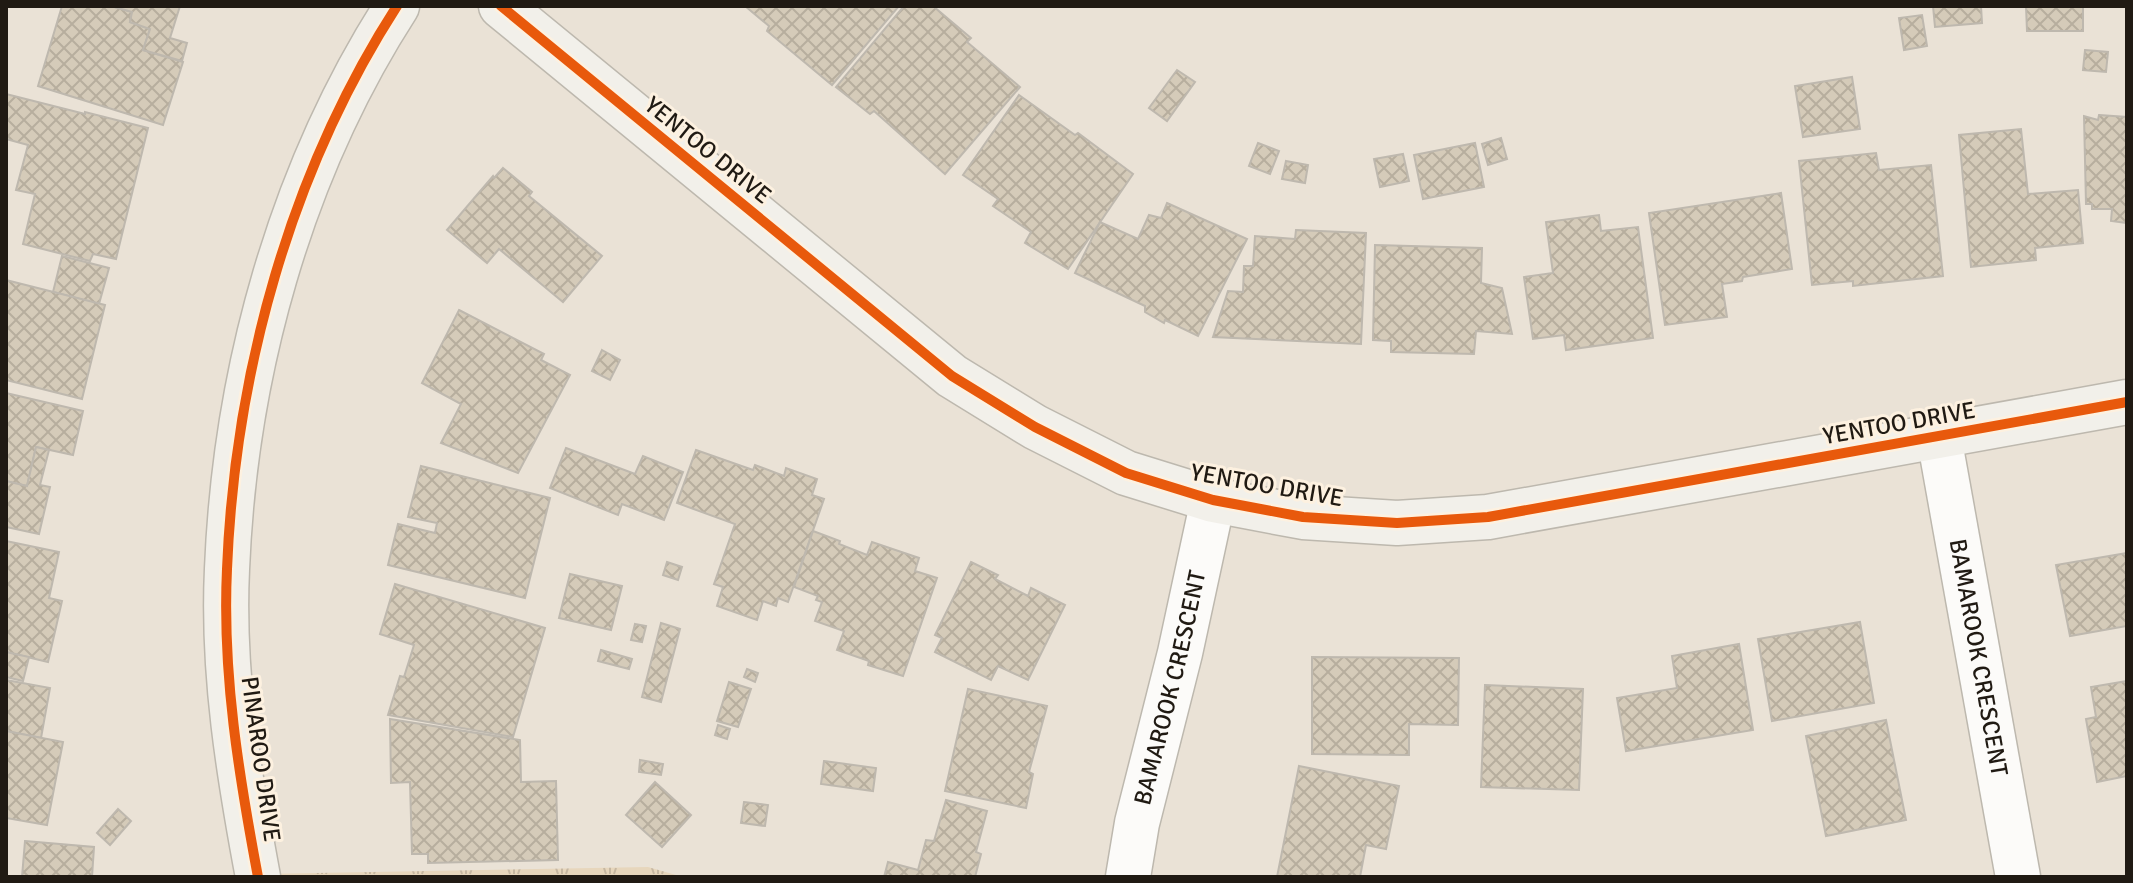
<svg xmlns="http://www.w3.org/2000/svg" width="2133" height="883" font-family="Signika,sans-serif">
<defs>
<pattern id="grass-tufts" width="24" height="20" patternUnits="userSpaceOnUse" patternTransform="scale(2)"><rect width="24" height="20" fill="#e7d6bc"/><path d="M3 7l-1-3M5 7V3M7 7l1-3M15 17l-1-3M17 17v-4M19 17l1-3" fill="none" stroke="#c6b7a1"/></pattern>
<pattern id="building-cross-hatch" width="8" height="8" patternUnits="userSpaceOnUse" patternTransform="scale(2)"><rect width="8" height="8" fill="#d5cbb9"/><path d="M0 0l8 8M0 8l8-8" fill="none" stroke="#b7ae9e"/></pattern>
</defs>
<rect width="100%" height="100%" fill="#eae2d6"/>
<polygon fill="url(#grass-tufts)" points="648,867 683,877 262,877 261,874"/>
<g fill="url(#building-cross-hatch)" stroke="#beb8ae" stroke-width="2">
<polygon points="62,6 111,6 132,12 130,22 150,29 143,50 183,62 163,125 38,86"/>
<polygon points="111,6 180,6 170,38 187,43 182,61 143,50 150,29 130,22 132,12"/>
<polygon points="745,6 899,6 832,85 767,31 769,26"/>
<polygon points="904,6 933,6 971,38 967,42 1020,87 945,174 874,111 870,114 836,87"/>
<polygon points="1933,6 1981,6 1982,23 1935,27"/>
<polygon points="2026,6 2083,6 2083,31 2027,31"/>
<polygon points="1922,15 1927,46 1904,50 1899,18"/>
<polygon points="2085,50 2108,52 2106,72 2083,70"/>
<polygon points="1177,70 1195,82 1167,121 1149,108"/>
<polygon points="1852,77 1860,129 1803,137 1795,86"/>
<polygon points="6,94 85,114 85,112 148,128 116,259 93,254 90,261 23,244 35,194 16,190 28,145 6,139"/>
<polygon points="1019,95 1075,135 1078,133 1133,174 1068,269 1025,243 1031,232 993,206 998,199 963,175"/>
<polygon points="2099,115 2127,117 2127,223 2111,221 2112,209 2092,209 2092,204 2086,204 2084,116 2098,120"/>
<polygon points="2021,129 2028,194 2078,190 2083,243 2035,248 2036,260 1971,267 1959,135"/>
<polygon points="1501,138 1507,159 1488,165 1482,144"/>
<polygon points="1258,143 1279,151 1270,174 1249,166"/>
<polygon points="1475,143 1484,187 1423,199 1414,155"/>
<polygon points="1876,153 1879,170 1931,165 1943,276 1853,286 1853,281 1812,285 1799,161"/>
<polygon points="1403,154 1409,181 1380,187 1374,159"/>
<polygon points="1286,161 1308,165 1305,183 1282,179"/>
<polygon points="503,168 532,192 529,196 602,256 563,302 499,249 487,263 447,230 493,176 494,178"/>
<polygon points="1781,193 1792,269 1743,277 1742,281 1722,284 1727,317 1665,325 1649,213"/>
<polygon points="1167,203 1247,239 1198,336 1165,320 1164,323 1145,312 1145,306 1075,273 1100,222 1138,239 1149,215 1161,218"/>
<polygon points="1599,215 1601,231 1638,227 1653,338 1566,350 1564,335 1533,339 1524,277 1553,273 1546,222"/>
<polygon points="1296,230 1366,233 1361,344 1213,337 1228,291 1243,292 1244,266 1253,266 1255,236 1295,239"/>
<polygon points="1375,245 1482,248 1481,283 1502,288 1512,334 1476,331 1474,354 1391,352 1391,341 1373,340"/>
<polygon points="62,256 109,268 99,304 53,292"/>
<polygon points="6,280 105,305 82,399 6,380"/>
<polygon points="459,310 544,354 541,360 570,375 518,473 441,443 461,404 422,383"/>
<polygon points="602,350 620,360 610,380 592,371"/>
<polygon points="6,393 83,411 73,455 36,447 27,486 6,481"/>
<polygon points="36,447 49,450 40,485 50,487 39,534 6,527 6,481 27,486"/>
<polygon points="566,448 635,474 643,456 683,472 664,520 622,504 618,515 550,488"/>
<polygon points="696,450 753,470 755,465 784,476 786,468 817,479 812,495 824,499 788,602 778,598 776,606 763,601 757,620 717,606 723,587 714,584 735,524 677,503"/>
<polygon points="421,466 550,498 525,598 388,565 398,524 435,533 437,523 408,517"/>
<polygon points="813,531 840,541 839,544 867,555 872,542 919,558 915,571 937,578 903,676 868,665 869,661 837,650 844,631 815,621 822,602 816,600 818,596 794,587"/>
<polygon points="6,541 59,552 49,598 62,601 48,662 6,652"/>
<polygon points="2127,553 2127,626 2070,636 2056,565"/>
<polygon points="667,562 682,567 678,580 663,575"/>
<polygon points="971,562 998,575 995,579 1028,596 1031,588 1065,605 1028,680 998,666 991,680 935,652 942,638 935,635"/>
<polygon points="570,574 622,586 611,630 559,618"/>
<polygon points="395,584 545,628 513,737 388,715 400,676 404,677 414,645 380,634"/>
<polygon points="1860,622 1874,703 1772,721 1758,639"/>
<polygon points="661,623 680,629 661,702 642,697"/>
<polygon points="635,624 646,626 642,642 631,640"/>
<polygon points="1739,644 1753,730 1626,751 1617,698 1677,688 1672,656"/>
<polygon points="601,650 632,659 629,669 598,661"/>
<polygon points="6,652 29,657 23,681 6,677"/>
<polygon points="1312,657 1459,658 1458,725 1409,724 1409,755 1312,754"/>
<polygon points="747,669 758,673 755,682 744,677"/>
<polygon points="6,680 50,688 41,738 6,731"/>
<polygon points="2127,681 2127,776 2097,782 2086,719 2096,717 2091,687"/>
<polygon points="729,682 751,689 738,727 717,721"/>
<polygon points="1485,685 1583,689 1579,790 1481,787"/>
<polygon points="968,689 1047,706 1029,772 1033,774 1026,808 945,791"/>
<polygon points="390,719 520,740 521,782 556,781 558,860 428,863 428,854 412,854 410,782 391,783"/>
<polygon points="1886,720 1906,820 1826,836 1806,736"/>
<polygon points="718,725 730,729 727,739 715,735"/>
<polygon points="6,731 63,742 47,825 6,818"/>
<polygon points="640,760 663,764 661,775 639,772"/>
<polygon points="824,761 876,768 873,791 821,784"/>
<polygon points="1299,766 1399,786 1386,849 1366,845 1360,877 1277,877"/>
<polygon points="655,782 691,815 662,847 626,815"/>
<polygon points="946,800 987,811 976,852 981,854 975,877 884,877 888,862 918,870 926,840 934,841"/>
<polygon points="744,802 768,805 765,826 741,823"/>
<polygon points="118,809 131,821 110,845 97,833"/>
<polygon points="25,841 94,847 92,877 22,877"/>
</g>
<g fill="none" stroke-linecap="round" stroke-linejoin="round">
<defs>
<g id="street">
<path id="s1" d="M1939,437L2018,877"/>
<path id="s2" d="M1128,877L1137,823L1180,653L1213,500"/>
</g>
<g id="secondary">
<polyline points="501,6 952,376 1035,427 1126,473 1213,500 1303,517 1397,523 1488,517 2127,402"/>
<path d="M258,877C239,776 222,673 227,569C235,373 290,172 397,6"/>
</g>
</defs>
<use href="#street" stroke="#bdb8ae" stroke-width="47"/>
<use href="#secondary" stroke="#bdb8ae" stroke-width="47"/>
<use href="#street" stroke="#fcfbf9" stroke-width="44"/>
<use href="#secondary" stroke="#f2f0ea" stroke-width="44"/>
<defs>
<g id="cycleway">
<polyline points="501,6 952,376 1035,427 1126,473 1213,500 1303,517 1397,523 1488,517 2127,402"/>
<path d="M258,877C239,776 222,673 227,569C235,373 290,172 397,6"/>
</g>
</defs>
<use href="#cycleway" stroke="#fdf1e0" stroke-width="15"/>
<use href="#cycleway" stroke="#e8590c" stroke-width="10"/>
</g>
<g text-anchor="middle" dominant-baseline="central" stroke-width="6" stroke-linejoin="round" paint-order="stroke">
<g font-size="24" fill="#201a13" stroke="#fdf1e0">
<text transform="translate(708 150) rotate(39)">YENTOO DRIVE</text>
<text transform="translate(1899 423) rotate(-10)">YENTOO DRIVE</text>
<text transform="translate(1267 485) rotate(10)">YENTOO DRIVE</text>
<text stroke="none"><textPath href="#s1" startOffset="224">BAMAROOK CRESCENT</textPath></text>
<text stroke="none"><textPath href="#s2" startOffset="194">BAMAROOK CRESCENT</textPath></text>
<text transform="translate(261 759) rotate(82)">PINAROO DRIVE</text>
</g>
</g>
<rect width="2133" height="883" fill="none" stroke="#201a13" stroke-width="16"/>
</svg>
